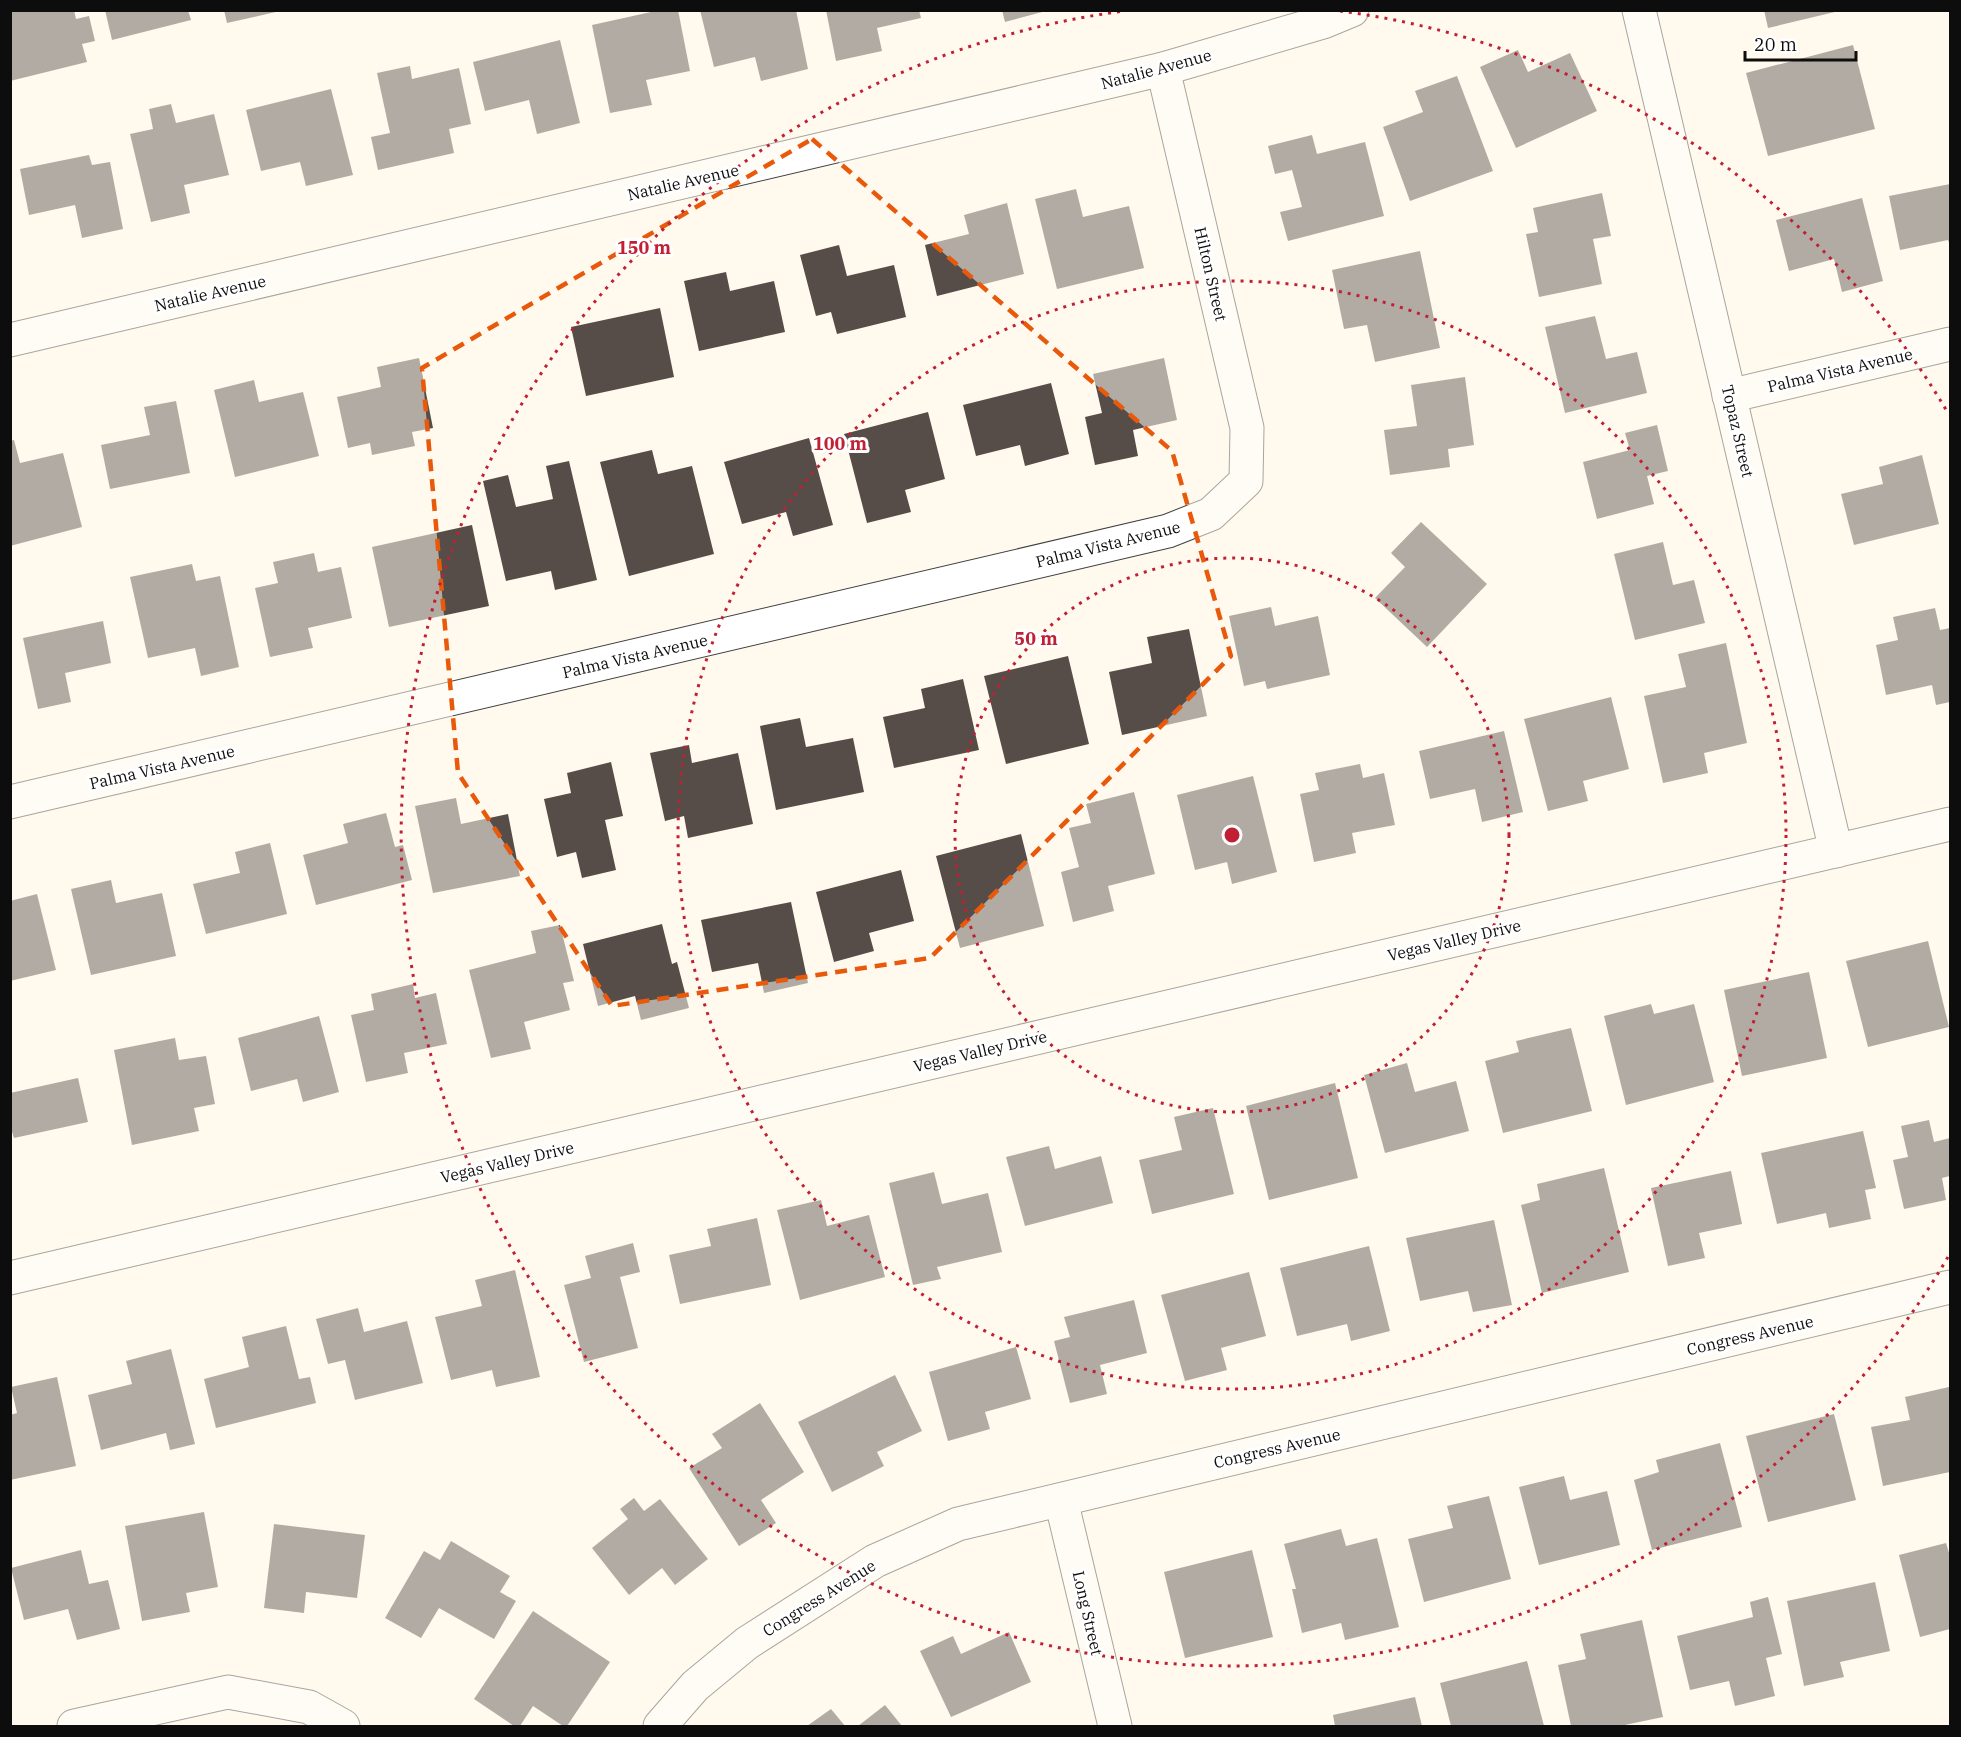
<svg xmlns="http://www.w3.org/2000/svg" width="1961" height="1737" font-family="'IBM Plex Serif',serif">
<rect width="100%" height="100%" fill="#fffaed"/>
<g fill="#564d49">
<polygon points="10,10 74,10 76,19 89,16 95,41 82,44 87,62 10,81"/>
<polygon points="105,10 188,10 191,20 112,40"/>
<polygon points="224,10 280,10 280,11 227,23"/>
<polygon points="660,10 678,10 690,71 646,80 652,105 610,113 592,25"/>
<polygon points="700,10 796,10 808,69 761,81 755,57 714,67"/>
<polygon points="826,10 919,10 921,18 877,28 882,51 836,61"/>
<polygon points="1002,10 1046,10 1046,11 1005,22"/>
<polygon points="1764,10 1838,10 1839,11 1768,28"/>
<polygon points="560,40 580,123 537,134 529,100 485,111 473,62"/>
<polygon points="1853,45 1875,129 1768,156 1746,73"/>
<polygon points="1518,50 1528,72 1570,53 1597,111 1516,148 1480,67"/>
<polygon points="410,66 412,79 459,68 471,124 449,129 454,153 378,170 371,137 390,133 377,73"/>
<polygon points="1457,76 1493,171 1410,201 1383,127 1423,112 1415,91"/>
<polygon points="331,89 353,175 306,186 300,162 261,171 246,110"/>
<polygon points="171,104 176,123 214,114 229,175 184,185 190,213 151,222 130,134 153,129 149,109"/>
<polygon points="1312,135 1317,154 1365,142 1384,216 1288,241 1280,212 1302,207 1292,170 1275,174 1268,146"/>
<polygon points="89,155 92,165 110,162 123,229 82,238 75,205 29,215 20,169"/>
<polygon points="1950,184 1950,245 1948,240 1900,250 1889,196"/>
<polygon points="1076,189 1083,217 1129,206 1144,268 1057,289 1035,199"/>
<polygon points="1602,193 1611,236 1593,239 1602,284 1539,297 1526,234 1538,232 1533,208"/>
<polygon points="1862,198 1883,281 1842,292 1834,259 1789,271 1776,220"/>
<polygon points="1007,203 1024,274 937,296 925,245 969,234 964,215"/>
<polygon points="839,245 847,276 894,265 906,317 837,334 831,312 816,316 800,255"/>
<polygon points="1420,251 1440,348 1375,362 1367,325 1344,329 1332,270"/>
<polygon points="726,272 730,291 774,281 785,332 699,351 684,281"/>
<polygon points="660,308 674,377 586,396 571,327"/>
<polygon points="1595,316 1606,359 1637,352 1647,393 1565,413 1545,327"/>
<polygon points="419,358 433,428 412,432 415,446 372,455 370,443 348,448 337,397 381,387 377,367"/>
<polygon points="1164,358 1177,420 1133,430 1138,456 1095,465 1085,417 1102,413 1093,374"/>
<polygon points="1465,377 1474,445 1448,449 1450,467 1390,475 1384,430 1417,426 1411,385"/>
<polygon points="254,380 259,402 303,392 319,456 235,477 214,390"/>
<polygon points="1051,383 1069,454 1025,466 1020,445 976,456 963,405"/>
<polygon points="176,401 190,473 110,489 101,445 150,435 144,407"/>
<polygon points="928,412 945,479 905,490 911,512 867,523 844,434"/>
<polygon points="1657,425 1668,471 1647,476 1654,504 1597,519 1583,462 1630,450 1625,433"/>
<polygon points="809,438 833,525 793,536 786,512 742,524 724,462"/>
<polygon points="14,440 20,463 63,453 82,527 10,546 10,441"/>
<polygon points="652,450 658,474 692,466 714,554 629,576 600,462"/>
<polygon points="1922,455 1939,524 1854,545 1841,494 1883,484 1879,467"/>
<polygon points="569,461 597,580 555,590 551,571 506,581 483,481 508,475 516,507 553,499 546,466"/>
<polygon points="1421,522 1487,584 1427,647 1375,598 1405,567 1391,553"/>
<polygon points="472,525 489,606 389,627 372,547"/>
<polygon points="1663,542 1673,585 1694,580 1705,623 1635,640 1614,554"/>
<polygon points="314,553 318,572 341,567 352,618 308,628 313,648 270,657 255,588 278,583 273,562"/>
<polygon points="192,564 196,581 220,576 239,667 201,676 195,648 148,658 130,577"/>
<polygon points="1271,607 1275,626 1318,616 1330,675 1267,689 1265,681 1244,686 1229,616"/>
<polygon points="1935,608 1940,630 1950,628 1950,702 1936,705 1932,685 1886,695 1876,645 1898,640 1893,617"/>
<polygon points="103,621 111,663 65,673 71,702 38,709 23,638"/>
<polygon points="1189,629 1207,716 1122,735 1109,672 1152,663 1147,637"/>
<polygon points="1726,643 1747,743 1704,753 1708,773 1663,783 1644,696 1686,687 1678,654"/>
<polygon points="1068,656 1089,744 1006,764 984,676"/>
<polygon points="963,679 979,750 894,768 883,717 925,708 921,689"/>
<polygon points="1611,697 1629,769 1583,781 1588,801 1548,811 1524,719"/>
<polygon points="800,718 806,747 853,738 864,792 776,810 760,726"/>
<polygon points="1504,731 1523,812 1482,822 1475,789 1430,799 1419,751"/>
<polygon points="689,745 692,763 738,753 753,824 688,838 684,816 665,821 650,753"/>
<polygon points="611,762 623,816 605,820 616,870 582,878 576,852 557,857 544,799 571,793 567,773"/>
<polygon points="1360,764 1363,778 1384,773 1395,825 1352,833 1356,853 1314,862 1300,794 1319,790 1315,773"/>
<polygon points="1253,776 1277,872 1232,884 1227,862 1195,870 1177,795"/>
<polygon points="1134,792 1155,874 1108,886 1114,911 1073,922 1061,872 1079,867 1069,828 1091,823 1086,804"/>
<polygon points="456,798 461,824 508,814 520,876 433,893 415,806"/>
<polygon points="386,813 395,847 403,845 412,880 316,905 303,855 348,843 343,824"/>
<polygon points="1021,834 1044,926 960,948 936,856"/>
<polygon points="270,843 287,914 206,934 193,884 240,873 235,852"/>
<polygon points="901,870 914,921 869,933 874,951 834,962 816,892"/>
<polygon points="111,880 116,903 162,893 176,956 91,975 71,889"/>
<polygon points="37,894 56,970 10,981 10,901"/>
<polygon points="791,902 808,983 764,993 758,963 712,972 701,920"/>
<polygon points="662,924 672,964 677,962 689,1008 641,1020 635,996 598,1006 583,944"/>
<polygon points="560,925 574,981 563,983 570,1010 524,1022 531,1049 491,1058 469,970 536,953 531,931"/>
<polygon points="1928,941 1949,1027 1868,1047 1846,961"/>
<polygon points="1809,972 1827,1058 1742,1076 1724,990"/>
<polygon points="413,984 415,998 436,993 447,1044 404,1053 408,1073 366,1082 351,1015 374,1010 371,994"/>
<polygon points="1651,1004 1654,1014 1694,1004 1714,1082 1626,1105 1604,1016"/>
<polygon points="319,1016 339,1092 303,1102 297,1079 251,1091 238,1038"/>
<polygon points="1571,1028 1592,1111 1503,1133 1485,1061 1519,1052 1516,1041"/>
<polygon points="175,1038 179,1060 206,1056 215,1104 194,1108 199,1131 132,1145 114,1050"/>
<polygon points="1407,1063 1415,1092 1456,1081 1469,1131 1385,1153 1364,1075"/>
<polygon points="78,1078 88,1122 14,1138 10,1125 10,1093"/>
<polygon points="1335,1083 1358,1178 1269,1200 1246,1106"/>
<polygon points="1213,1108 1234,1194 1152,1214 1139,1160 1182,1150 1174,1117"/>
<polygon points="1929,1120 1934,1142 1950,1138 1950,1176 1942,1178 1946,1200 1904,1209 1893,1160 1908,1157 1901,1126"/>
<polygon points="1863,1131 1876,1188 1865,1190 1871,1219 1829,1228 1826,1213 1777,1224 1761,1153"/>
<polygon points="1049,1146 1055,1169 1101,1156 1113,1203 1025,1226 1006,1157"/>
<polygon points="1604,1168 1629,1272 1542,1293 1521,1205 1540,1200 1537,1184"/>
<polygon points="1731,1171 1742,1224 1699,1233 1705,1258 1668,1266 1651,1188"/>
<polygon points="934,1172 942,1204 988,1193 1002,1252 937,1267 941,1279 913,1285 889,1183"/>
<polygon points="821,1200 827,1226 869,1215 885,1277 800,1300 777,1210"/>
<polygon points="757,1218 771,1285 680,1304 669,1255 711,1246 707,1229"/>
<polygon points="1494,1220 1512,1305 1473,1312 1468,1291 1420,1301 1406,1238"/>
<polygon points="633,1243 640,1272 620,1277 638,1348 584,1362 564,1285 591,1278 585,1256"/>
<polygon points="1369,1246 1390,1331 1351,1341 1347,1324 1297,1336 1280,1268"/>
<polygon points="515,1270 540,1377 496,1387 492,1370 451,1380 435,1317 482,1306 475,1280"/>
<polygon points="1249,1272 1266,1336 1221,1348 1227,1370 1185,1381 1161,1295"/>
<polygon points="1134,1300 1147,1353 1100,1365 1107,1394 1070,1403 1054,1341 1070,1337 1064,1317"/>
<polygon points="358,1308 364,1332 407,1321 423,1383 355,1400 345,1360 328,1364 316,1319"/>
<polygon points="286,1326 299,1379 310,1377 316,1403 216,1428 204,1379 249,1367 242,1337"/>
<polygon points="1016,1347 1031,1399 985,1412 990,1429 948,1441 929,1372"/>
<polygon points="171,1349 195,1444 170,1450 166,1433 101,1450 88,1395 132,1384 126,1361"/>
<polygon points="895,1375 922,1431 877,1452 884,1466 832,1492 798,1422"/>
<polygon points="57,1377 76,1466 10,1480 10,1415 17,1413 11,1387"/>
<polygon points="1949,1387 1950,1397 1950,1472 1883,1486 1871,1427 1910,1420 1905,1397"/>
<polygon points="760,1403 804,1472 761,1500 776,1523 739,1546 689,1468 722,1448 712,1434"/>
<polygon points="1834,1414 1856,1500 1768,1522 1746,1436"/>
<polygon points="1720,1443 1742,1527 1652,1550 1634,1480 1659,1472 1656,1460"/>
<polygon points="1564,1476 1570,1500 1607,1491 1620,1545 1539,1565 1519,1487"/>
<polygon points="1489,1496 1511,1579 1424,1602 1408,1539 1453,1528 1447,1506"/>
<polygon points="634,1498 644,1511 660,1499 708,1559 675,1585 662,1568 629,1595 592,1548 628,1519 620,1509"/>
<polygon points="204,1512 218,1587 186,1593 190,1612 142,1621 125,1526"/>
<polygon points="274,1524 365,1535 357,1598 306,1592 304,1613 264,1608"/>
<polygon points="1341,1529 1346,1546 1377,1538 1399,1627 1345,1640 1341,1623 1302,1633 1292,1589 1296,1589 1284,1544"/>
<polygon points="451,1541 510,1576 500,1592 516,1601 494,1639 439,1608 421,1638 385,1618 424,1551 440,1560"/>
<polygon points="1946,1543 1950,1556 1950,1629 1920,1637 1899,1555"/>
<polygon points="81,1550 89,1584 108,1580 120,1629 77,1640 68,1609 24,1620 11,1568"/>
<polygon points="1252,1550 1273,1637 1185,1658 1164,1572"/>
<polygon points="1875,1582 1890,1651 1840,1662 1844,1677 1804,1686 1787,1601"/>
<polygon points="1768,1597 1782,1654 1766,1658 1775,1696 1735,1706 1729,1681 1690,1690 1677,1636 1753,1617 1750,1602"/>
<polygon points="533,1611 610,1662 567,1726 563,1726 533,1706 520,1726 514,1726 474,1699"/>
<polygon points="1642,1620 1663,1717 1620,1726 1571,1726 1558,1665 1586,1659 1580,1634"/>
<polygon points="1009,1632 1031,1682 951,1717 920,1651 953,1636 961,1654"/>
<polygon points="1527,1661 1544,1726 1451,1726 1440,1683"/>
<polygon points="1415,1697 1422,1726 1335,1726 1333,1715"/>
<polygon points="885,1705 902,1726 858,1726"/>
<polygon points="831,1709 845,1726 807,1726"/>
</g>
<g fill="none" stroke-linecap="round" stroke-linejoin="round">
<defs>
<g id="minor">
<polyline points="1639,10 1836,851"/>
<polyline points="10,340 1163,69 1323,22 1352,10"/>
<polyline points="1729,396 1950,344"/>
<polyline points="10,802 1168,531 1211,514 1246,481 1247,428 1163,69"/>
<polyline points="10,1278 1950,824"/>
<polyline points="1061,1500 1115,1726"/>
<polyline points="74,1726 228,1692 309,1707 343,1726"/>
<polyline points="660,1726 695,1686 747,1643 875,1561 958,1524 1950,1287"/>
</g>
</defs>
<use href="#minor" stroke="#404040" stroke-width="35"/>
<use href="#minor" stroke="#fff" stroke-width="33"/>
</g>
<path d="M0 0H1961V1737H0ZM812,139L1172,451L1231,656L930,958L612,1006L458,773L422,368Z" fill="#fffaed" fill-opacity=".55" fill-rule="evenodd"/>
<path fill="none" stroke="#e8590c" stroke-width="4.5" stroke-dasharray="12 8" stroke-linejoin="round" d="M812,139L1172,451L1231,656L930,958L612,1006L458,773L422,368Z"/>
<g fill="none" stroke="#c12034" stroke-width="3" stroke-dasharray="3 6">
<circle cx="1232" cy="835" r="277"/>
<circle cx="1232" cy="835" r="554"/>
<path d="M1948 1257A831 831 0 1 1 1124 11M1340 11A831 831 0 0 1 1948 413"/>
</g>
<g text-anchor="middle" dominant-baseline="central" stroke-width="6" stroke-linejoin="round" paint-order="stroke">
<g font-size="16" fill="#0d0d0d" stroke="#fff">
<text transform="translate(1156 69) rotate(-15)">Natalie Avenue</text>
<text transform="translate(683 182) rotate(-13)">Natalie Avenue</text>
<text transform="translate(1211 274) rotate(77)">Hilton Street</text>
<text transform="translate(210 293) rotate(-13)">Natalie Avenue</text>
<text transform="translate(1840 370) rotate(-13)">Palma Vista Avenue</text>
<text transform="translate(1738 431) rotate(77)">Topaz Street</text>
<text transform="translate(1108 544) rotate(-14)">Palma Vista Avenue</text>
<text transform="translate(635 656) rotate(-13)">Palma Vista Avenue</text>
<text transform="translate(162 767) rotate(-13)">Palma Vista Avenue</text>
<text transform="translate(1454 940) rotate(-13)">Vegas Valley Drive</text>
<text transform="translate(980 1051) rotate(-13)">Vegas Valley Drive</text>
<text transform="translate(507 1162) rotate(-13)">Vegas Valley Drive</text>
<text transform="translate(1750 1335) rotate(-13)">Congress Avenue</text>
<text transform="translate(1277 1448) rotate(-13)">Congress Avenue</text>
<text transform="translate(819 1598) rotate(-32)">Congress Avenue</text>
<text transform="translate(1088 1613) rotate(77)">Long Street</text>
</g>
</g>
<circle cx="1232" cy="835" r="9" fill="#c12034" stroke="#fff" stroke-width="3"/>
<g font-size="18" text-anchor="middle" font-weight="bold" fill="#c12034" stroke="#fff" stroke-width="6" stroke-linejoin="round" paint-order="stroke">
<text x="644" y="254">150 m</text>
<text x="840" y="450">100 m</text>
<text x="1036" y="645">50 m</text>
</g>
<rect width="1961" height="1737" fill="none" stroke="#0d0d0d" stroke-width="24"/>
<path d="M1745 51v9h111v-9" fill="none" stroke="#0d0d0d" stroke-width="3"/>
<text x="1754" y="51" font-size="18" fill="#0d0d0d" stroke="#ffffff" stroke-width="4.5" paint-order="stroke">20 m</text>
</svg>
